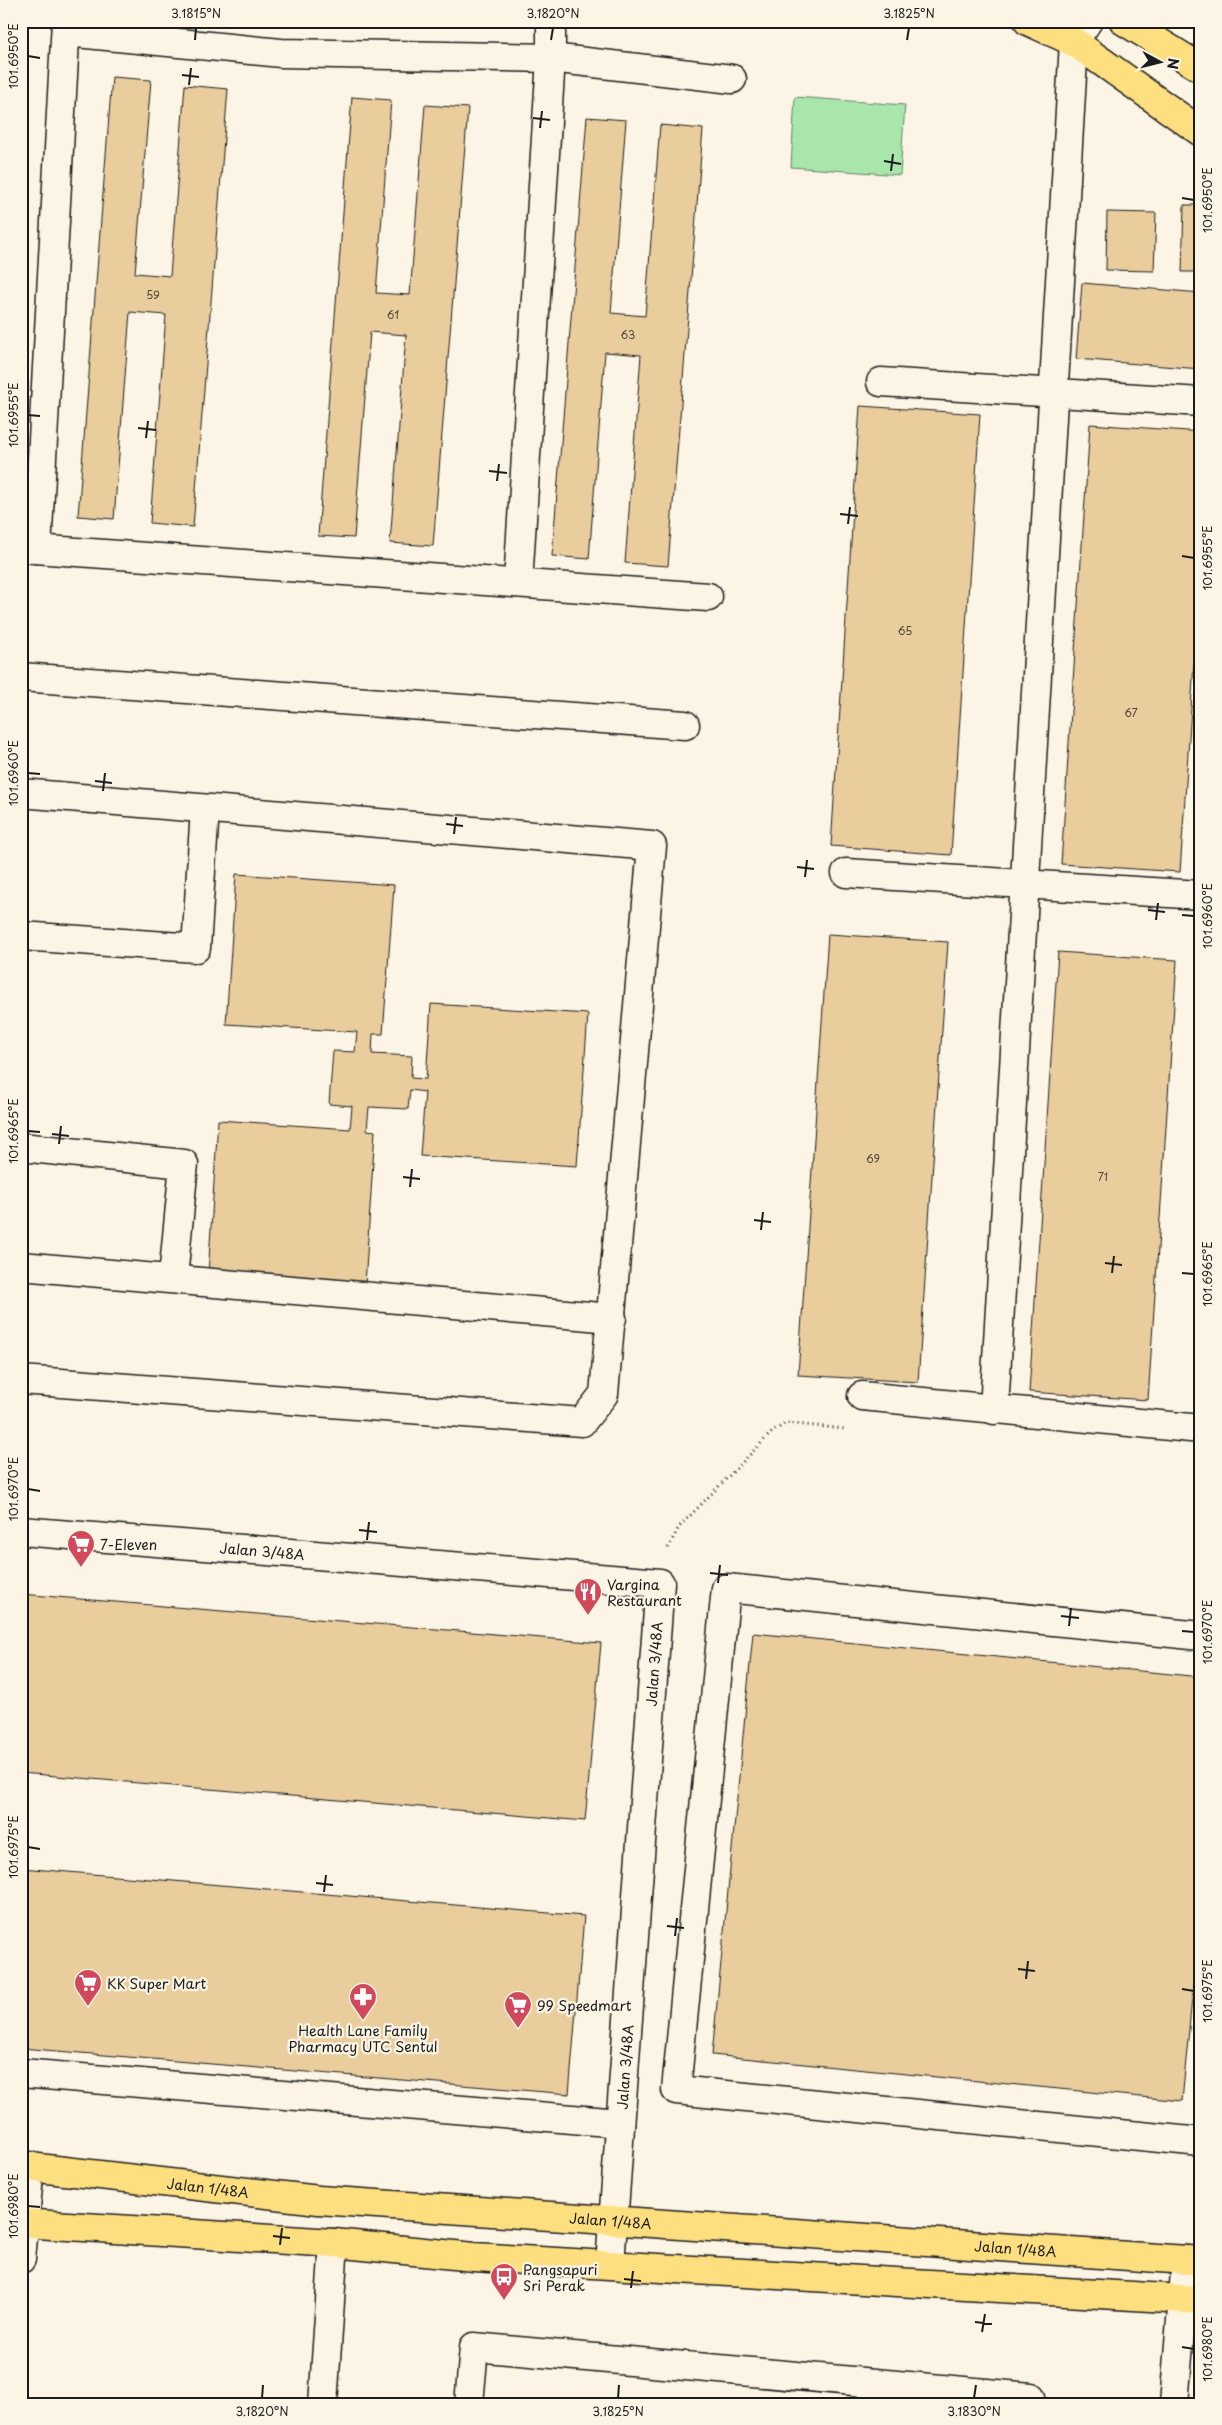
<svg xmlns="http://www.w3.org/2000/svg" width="1222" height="2425" font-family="'Playpen Sans',sans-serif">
<rect width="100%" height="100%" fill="#fcf5e5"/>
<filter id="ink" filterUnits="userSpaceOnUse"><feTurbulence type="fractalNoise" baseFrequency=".02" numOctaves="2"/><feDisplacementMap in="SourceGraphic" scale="10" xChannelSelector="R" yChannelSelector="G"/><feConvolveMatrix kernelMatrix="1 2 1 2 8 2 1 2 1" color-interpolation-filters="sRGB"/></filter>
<g filter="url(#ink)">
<polygon fill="#a9e6ac" stroke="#628164" points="795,97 905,105 900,175 791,167"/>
<g fill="#e9cd9d" stroke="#1c1c1c">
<polygon points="112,77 151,80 135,273 170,276 185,85 228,89 193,527 150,523 166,315 130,312 114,519 78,516"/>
<polygon points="352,97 391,100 376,293 410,295 425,105 468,108 433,546 390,543 406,335 370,332 354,538 318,536"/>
<polygon points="587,117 626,120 611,313 645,316 660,125 703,129 668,566 625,563 641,355 605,352 589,559 552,556"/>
<polygon points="1184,205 1201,205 1201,272 1182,272"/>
<polygon points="1107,212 1156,213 1154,271 1106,270"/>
<polygon points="1082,283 1201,293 1201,369 1076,359"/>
<polygon points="860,406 980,414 951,855 831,846"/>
<polygon points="1090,424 1201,432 1201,560 1180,872 1061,864"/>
<polygon points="236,874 394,885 383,1034 373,1034 372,1054 412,1056 411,1078 426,1079 431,1004 588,1014 577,1166 420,1156 425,1092 410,1090 408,1109 369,1107 367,1130 375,1131 365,1285 208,1275 218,1120 350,1129 352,1106 329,1104 333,1051 355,1052 357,1032 226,1024"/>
<polygon points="828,934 948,942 918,1382 798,1375"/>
<polygon points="1058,952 1177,960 1148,1400 1029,1392"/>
<polygon points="21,1594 601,1643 585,1821 21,1773"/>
<polygon points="753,1633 1201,1677 1201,1906 1182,2101 712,2055"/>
<polygon points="21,1868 584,1916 569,2094 21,2048"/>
</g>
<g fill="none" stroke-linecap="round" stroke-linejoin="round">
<defs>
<g id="minor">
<polyline points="66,32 281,53 551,58 732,79"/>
<polyline points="881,382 1201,402"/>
<polyline points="21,548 708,597"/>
<polyline points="37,549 66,21"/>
<polyline points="518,583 551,58 551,21"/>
<polyline points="21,677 685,725"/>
<polyline points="21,793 652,846 604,1394 582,1422 21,1380"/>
<polyline points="846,873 1201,895"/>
<polyline points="21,936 196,948 205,809"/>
<polyline points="21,1147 184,1164 173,1278"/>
<polyline points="21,1266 612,1318"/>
<polyline points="862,1396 1201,1429"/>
<polyline points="994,1410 1074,42 1088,21"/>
<path id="s1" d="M21,1531L660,1583L610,2264"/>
<polyline points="1201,1636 726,1588 676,2090 1201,2142"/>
<polyline points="21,2073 620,2123"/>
<polyline points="21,2259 30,2166"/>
<polyline points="323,2404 334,2243"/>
<polyline points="469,2404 474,2347 1031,2397"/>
<polyline points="1174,2404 1186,2260"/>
</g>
<g id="major">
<polyline points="1028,21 1074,42 1201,132"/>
<polyline points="1124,21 1201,68"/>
<path id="s2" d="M21,2166L319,2200L1201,2261"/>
<polyline points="21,2223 334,2243 474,2257 1201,2300"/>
</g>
</defs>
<use href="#minor" stroke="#1c1c1c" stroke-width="31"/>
<use href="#major" stroke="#1c1c1c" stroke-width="31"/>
<polyline stroke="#1c1c1c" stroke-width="3" stroke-dasharray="1 4" stroke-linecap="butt" points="668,1548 679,1527 772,1432 786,1423 846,1429"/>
<use href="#minor" stroke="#fcf5e5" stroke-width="28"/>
<use href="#major" stroke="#fedf80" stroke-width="28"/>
<polyline stroke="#1c1c1c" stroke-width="1" points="1189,21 1201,29"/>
</g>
</g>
<path fill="none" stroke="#1c1c1c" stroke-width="2" d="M195,40L196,28M551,40L553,28M907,40L909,28M28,56L40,58M182,75L199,77M189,85L191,68M533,118L550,120M540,128L542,111M884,161L901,164M891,171L893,154M1182,198L1194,200M28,415L40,416M138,428L156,430M146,438L148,421M489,471L507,473M497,481L499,464M840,514L858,516M848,524L850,507M1182,556L1194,558M28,773L40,774M95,781L112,783M103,791L105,773M446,824L463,826M454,834L456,817M797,867L814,869M805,877L807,860M1148,910L1165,912M1182,915L1194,916M1156,920L1158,903M28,1131L40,1132M52,1134L69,1136M59,1144L61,1126M403,1177L420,1179M410,1187L412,1169M754,1220L771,1222M761,1230L763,1212M1105,1263L1122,1265M1112,1273L1114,1256M1182,1273L1194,1274M28,1489L40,1491M359,1530L377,1532M367,1540L369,1522M710,1573L728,1575M718,1583L720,1565M1061,1616L1079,1618M1069,1626L1071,1608M1182,1631L1194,1632M28,1847L40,1849M316,1883L333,1885M324,1892L326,1875M667,1926L684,1928M675,1936L677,1918M1018,1969L1035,1971M1026,1979L1028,1961M1182,1989L1194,1991M28,2206L40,2207M273,2236L290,2238M280,2245L282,2228M624,2279L641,2281M631,2288L633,2271M975,2322L992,2324M982,2332L985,2314M1182,2347L1194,2349M262,2398L263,2385M618,2398L619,2385M974,2398L976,2385"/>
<defs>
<symbol id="supermarket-pin" viewBox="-11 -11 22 30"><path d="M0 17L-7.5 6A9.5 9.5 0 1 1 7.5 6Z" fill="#d1495b" stroke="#fcf5e5"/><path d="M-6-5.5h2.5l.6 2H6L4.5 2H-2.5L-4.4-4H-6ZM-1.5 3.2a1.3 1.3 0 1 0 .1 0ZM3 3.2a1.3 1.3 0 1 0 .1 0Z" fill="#fff"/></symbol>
<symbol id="restaurant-pin" viewBox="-11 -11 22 30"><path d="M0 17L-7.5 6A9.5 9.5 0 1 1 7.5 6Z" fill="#d1495b" stroke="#fcf5e5"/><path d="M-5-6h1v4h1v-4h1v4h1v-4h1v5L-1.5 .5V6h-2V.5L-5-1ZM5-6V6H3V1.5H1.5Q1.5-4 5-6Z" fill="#fff"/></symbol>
<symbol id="pharmacy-pin" viewBox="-11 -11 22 30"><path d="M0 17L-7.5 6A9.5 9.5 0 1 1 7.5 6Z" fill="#d1495b" stroke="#fcf5e5"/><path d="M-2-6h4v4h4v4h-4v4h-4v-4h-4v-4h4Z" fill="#fff"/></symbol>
<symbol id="bus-pin" viewBox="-11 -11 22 30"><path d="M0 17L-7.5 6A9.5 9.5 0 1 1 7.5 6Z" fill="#d1495b" stroke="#fcf5e5"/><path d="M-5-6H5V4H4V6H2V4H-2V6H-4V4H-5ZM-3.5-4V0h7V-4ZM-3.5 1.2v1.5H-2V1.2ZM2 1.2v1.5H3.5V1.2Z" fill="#fff"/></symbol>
</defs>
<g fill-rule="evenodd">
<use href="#supermarket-pin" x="65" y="1528" width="32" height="43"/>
<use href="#restaurant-pin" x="572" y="1576" width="32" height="43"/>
<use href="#supermarket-pin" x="72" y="1967" width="32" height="43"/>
<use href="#pharmacy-pin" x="347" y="1981" width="32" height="43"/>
<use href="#supermarket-pin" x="502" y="1989" width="32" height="43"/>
<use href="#bus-pin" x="488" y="2261" width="32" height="43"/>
</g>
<g text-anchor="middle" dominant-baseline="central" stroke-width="4.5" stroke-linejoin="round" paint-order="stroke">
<g font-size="11" fill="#4f483c">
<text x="153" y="294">59</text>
<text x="393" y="314">61</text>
<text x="628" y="334">63</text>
<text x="905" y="630">65</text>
<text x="1131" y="712">67</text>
<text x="873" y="1158">69</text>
<text x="1103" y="1176">71</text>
</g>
<g font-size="14" fill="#1c1c1c" stroke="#fcf5e5" text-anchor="start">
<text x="100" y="1544">7-Eleven</text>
<text x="607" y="1584">Vargina<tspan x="607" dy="16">Restaurant</tspan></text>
<text x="107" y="1983">KK Super Mart</text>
<text x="537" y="2005">99 Speedmart</text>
<text x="363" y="2030" text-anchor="middle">Health Lane Family<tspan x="363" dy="16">Pharmacy UTC Sentul</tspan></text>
<text x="523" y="2269">Pangsapuri<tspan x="523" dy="16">Sri Perak</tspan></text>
</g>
<g font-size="14" fill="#1c1c1c" stroke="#fcf5e5">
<text stroke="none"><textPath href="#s1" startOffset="242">Jalan 3/48A</textPath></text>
<text transform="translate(654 1664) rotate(-86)">Jalan 3/48A</text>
<text transform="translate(625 2067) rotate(-86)">Jalan 3/48A</text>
<text stroke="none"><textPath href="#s2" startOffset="188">Jalan 1/48A</textPath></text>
<text stroke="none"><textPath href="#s2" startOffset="592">Jalan 1/48A</textPath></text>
<text stroke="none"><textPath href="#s2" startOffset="998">Jalan 1/48A</textPath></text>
</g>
</g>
<rect width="1222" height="2425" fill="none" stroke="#fcf5e5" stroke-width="55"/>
<g transform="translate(1160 62) rotate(97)" stroke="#fcf5e5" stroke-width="4" paint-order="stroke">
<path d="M0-4L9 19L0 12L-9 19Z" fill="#1c1c1c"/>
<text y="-8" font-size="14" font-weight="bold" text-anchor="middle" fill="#1c1c1c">N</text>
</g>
<rect x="28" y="28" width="1166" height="2370" fill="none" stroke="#1c1c1c" stroke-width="2"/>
<g font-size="12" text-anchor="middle" fill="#1c1c1c">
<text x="196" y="18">3.1815°N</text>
<text x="553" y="18">3.1820°N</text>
<text x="909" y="18">3.1825°N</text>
<text transform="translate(14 56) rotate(-90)" y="4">101.6950°E</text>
<text transform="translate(1208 200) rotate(-90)" y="4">101.6950°E</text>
<text transform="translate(14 415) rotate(-90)" y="4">101.6955°E</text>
<text transform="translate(1208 558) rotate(-90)" y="4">101.6955°E</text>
<text transform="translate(14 773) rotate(-90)" y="4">101.6960°E</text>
<text transform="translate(1208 916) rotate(-90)" y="4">101.6960°E</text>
<text transform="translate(14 1131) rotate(-90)" y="4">101.6965°E</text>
<text transform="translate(1208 1274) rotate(-90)" y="4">101.6965°E</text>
<text transform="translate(14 1489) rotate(-90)" y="4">101.6970°E</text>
<text transform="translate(1208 1632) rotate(-90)" y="4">101.6970°E</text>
<text transform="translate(14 1847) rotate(-90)" y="4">101.6975°E</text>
<text transform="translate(1208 1991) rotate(-90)" y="4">101.6975°E</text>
<text transform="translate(14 2206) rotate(-90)" y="4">101.6980°E</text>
<text transform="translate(1208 2349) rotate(-90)" y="4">101.6980°E</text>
<text x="262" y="2416">3.1820°N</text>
<text x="618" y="2416">3.1825°N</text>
<text x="974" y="2416">3.1830°N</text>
</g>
</svg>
